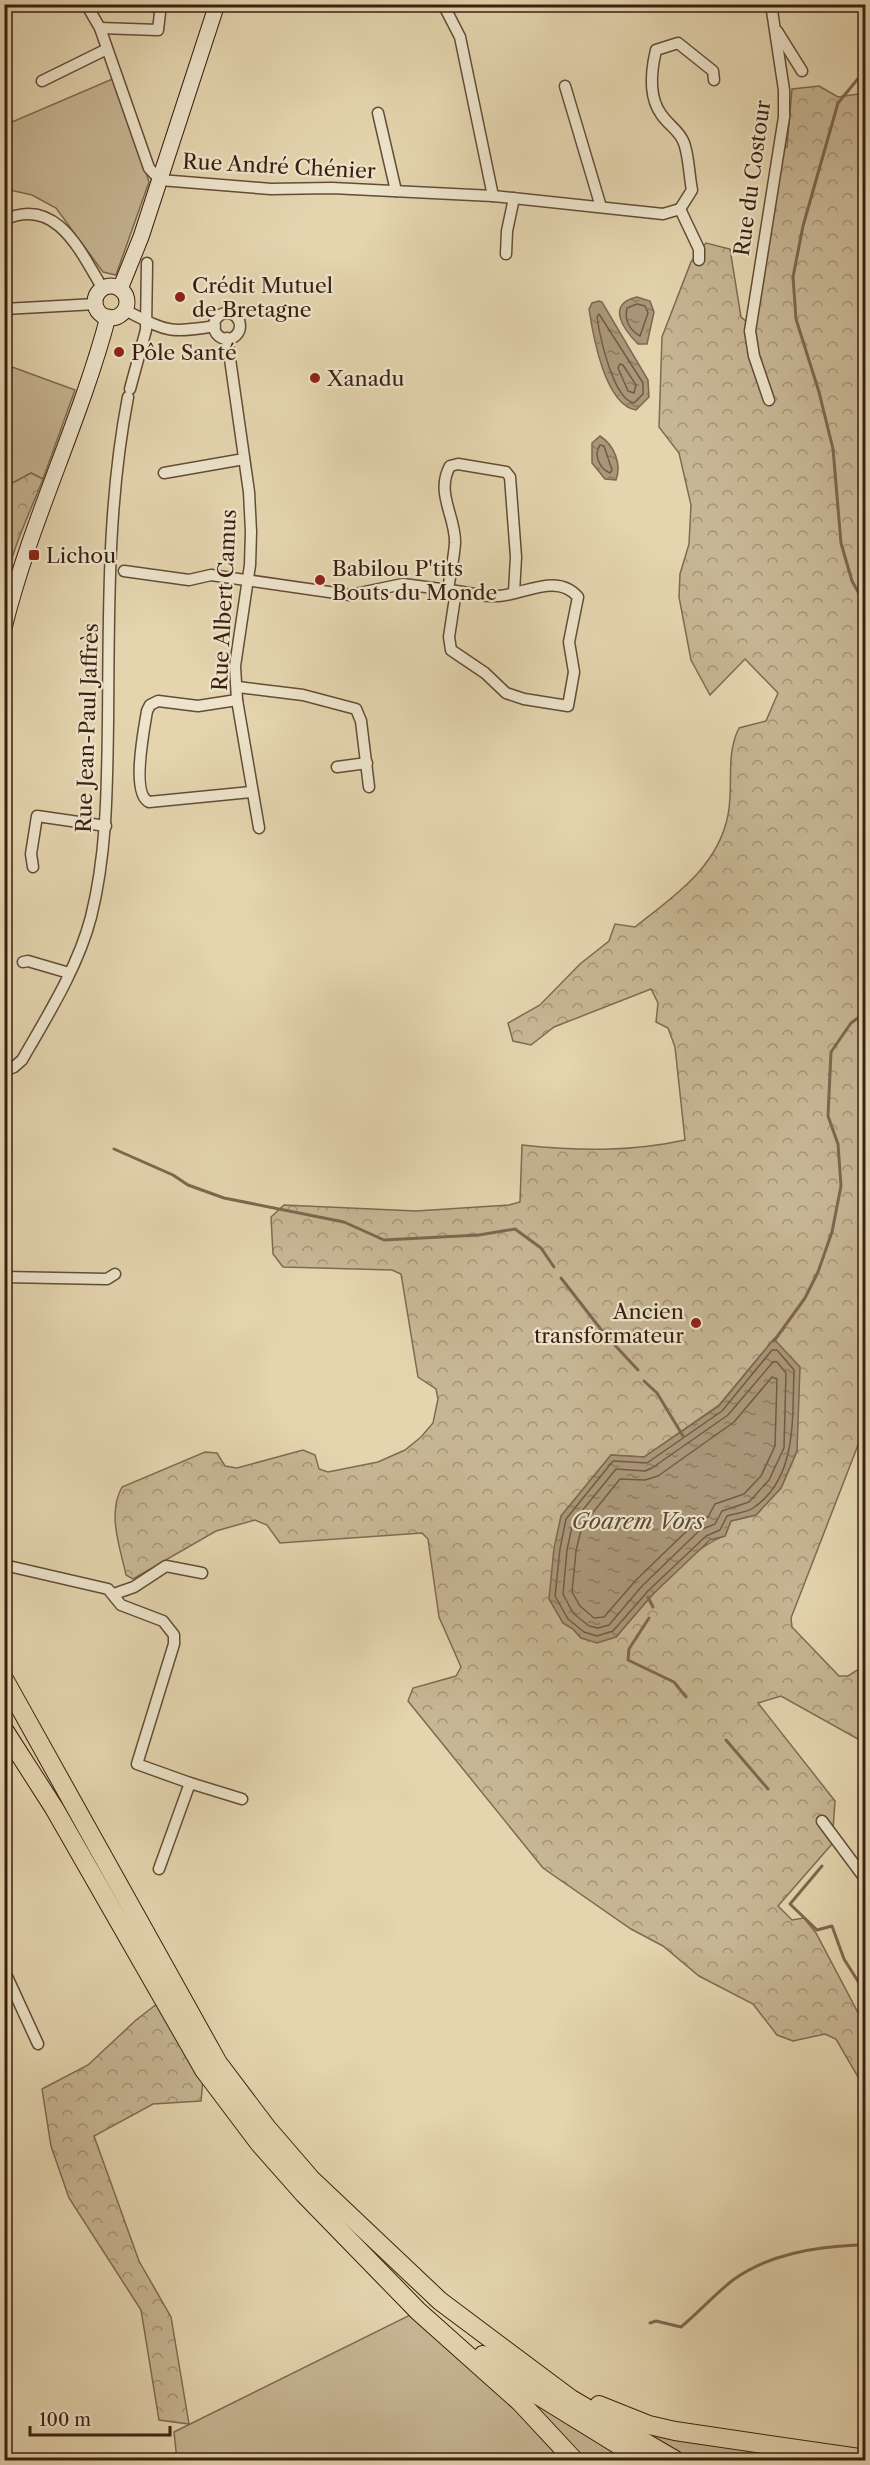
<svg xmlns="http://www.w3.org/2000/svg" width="870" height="2465" font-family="'Libre Caslon Text',serif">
<defs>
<pattern id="forest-crowns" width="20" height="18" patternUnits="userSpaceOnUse" patternTransform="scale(1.5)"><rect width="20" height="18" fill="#c7b694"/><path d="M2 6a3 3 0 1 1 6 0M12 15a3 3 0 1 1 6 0" fill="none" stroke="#a39377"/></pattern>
<pattern id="water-ripples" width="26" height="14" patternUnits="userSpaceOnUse" patternTransform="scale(1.5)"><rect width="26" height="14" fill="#aa9779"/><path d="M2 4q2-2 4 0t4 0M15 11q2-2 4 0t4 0" fill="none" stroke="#8b7b62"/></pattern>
</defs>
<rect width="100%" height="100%" fill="#e4d5af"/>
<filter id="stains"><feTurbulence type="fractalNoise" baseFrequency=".00333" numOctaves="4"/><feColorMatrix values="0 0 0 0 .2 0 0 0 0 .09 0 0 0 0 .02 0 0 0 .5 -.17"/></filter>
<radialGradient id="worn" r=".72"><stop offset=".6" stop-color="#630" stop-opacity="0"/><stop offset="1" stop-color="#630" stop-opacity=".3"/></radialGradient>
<g fill="#c7b694" stroke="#806a52" stroke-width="1.5">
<polygon points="117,77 149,182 116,275 103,272 56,208 32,195 5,189 5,160 9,158 5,146 5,125"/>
<polygon points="4,364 75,390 43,479 31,473 5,487 11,519 7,541 4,535"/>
<polygon points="418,2311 536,2394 643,2460 177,2460 174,2432"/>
<polygon points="649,2425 865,2460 675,2460 626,2433"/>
</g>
<g fill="url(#forest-crowns)" stroke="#806a52" stroke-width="1.5" fill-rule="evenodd">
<path d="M819,86L838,97L865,93V1427L791,1618L792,1627L839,1676H848L859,1669L865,1670V1743L781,1696L758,1703L835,1801L832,1844L778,1906L792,1920L804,1918L816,1933L865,2026V2089L836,2039L825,2034L793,2041L777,2035L753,2004L699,1976L663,1946L631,1929L543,1868L408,1701L413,1688L456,1676L461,1667L439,1617L428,1539L422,1533L280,1543L267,1525L255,1520L216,1531L133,1579L126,1575C120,1547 107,1514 122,1487L205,1452L217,1453L225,1466L237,1468L303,1450L315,1455L319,1469L328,1472L378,1462L405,1450L421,1437L433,1423L438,1399L436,1389L418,1377L401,1274L392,1270L283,1267L273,1254L271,1217L284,1205L416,1211L509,1205L520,1202L522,1145C578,1151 630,1152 685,1140L675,1047L668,1028L656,1022L658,1003L651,989L554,1027L531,1045L513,1041L508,1023L540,1005L580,964L609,941L615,924L635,927C674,896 718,867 728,815C734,785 725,756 739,728L766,721L778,693L745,659L710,695L691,660L679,597L680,574L689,544L691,505L679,453L659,427L662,337L691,262L706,243L730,249L741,317L752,326L783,147H787L792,89ZM774,1339L797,1451L781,1488L756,1515L731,1521L725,1536C690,1546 641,1608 616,1637L581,1638L573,1629L563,1623L550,1599L561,1516L611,1455L644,1457L719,1405Z"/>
<path d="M31,473L43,479C29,515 12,548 5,586V543L7,540L11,519L5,487Z"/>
<polygon points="162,2000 204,2070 201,2101 153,2104 94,2136 139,2261 171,2317 189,2424 159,2420 141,2310 69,2198 51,2146 42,2089 88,2065 136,2020"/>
</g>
<g fill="url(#water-ripples)" stroke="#7d674f" stroke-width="1.5">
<path d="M637,297L650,301L654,312L647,344H638C624,330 605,304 637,297Z"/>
<path d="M599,301L602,302L648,380L649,397L636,410C605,405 593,336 589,309L592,303Z"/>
<path d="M600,436C614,445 622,464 616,480L605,479L592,463V443Z"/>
<polygon points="774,1339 800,1367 797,1451 781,1488 756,1515 731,1521 725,1536 710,1540 652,1595 616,1637 597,1643 581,1638 573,1629 563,1623 549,1599 554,1548 561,1516 611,1455 644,1457 719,1406"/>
</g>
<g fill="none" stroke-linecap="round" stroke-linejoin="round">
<g stroke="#725b44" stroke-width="1.5">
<path d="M637,304L645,306L648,313L640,336C630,330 624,321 627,308Z"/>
<path d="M599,314L643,383V394L634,403C613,399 600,337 597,317Z"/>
<polygon points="620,364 623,365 636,385 634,393 628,391 618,368"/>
<path d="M600,445L604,446L612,470L610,473C600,469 593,455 600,445Z"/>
<path d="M772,1350H777L794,1370C792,1417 798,1478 753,1508C746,1513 735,1513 727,1516L720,1530L706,1536L648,1591L613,1631L597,1636L584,1632L568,1619L555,1596L560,1549L566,1519L613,1461L647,1463L722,1411Z"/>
<polygon points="773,1362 777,1362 786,1373 784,1448 769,1480 749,1502 722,1511 715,1524 700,1530 642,1586 609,1625 598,1628 589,1626 573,1613 563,1594 567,1550 573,1522 616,1469 645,1471 652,1468 728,1415"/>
<polygon points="772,1377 777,1379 775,1446 761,1476 744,1494 715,1504 708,1517 695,1523 636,1580 604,1617 594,1618 580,1606 572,1592 576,1551 582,1526 620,1479 645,1480 658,1476 734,1422"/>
</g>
<g stroke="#7d674f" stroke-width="3">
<polyline points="866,69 838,103 803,226 793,277 796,319 819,392 833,449 841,543 852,581 866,606"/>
<polyline points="114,1149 173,1175 188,1185 224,1198 344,1222 384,1240 479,1235 515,1229 541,1248 554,1267"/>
<polyline points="561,1278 603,1332"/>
<polyline points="610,1340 638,1370"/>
<polyline points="774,1341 805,1298 818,1272 832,1232 841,1186 838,1144 828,1116 831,1052 851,1023 866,1012"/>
<polyline points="644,1381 657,1393 683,1436"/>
<polyline points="648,1597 653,1607"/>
<polyline points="649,1618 629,1649 628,1660 674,1682 686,1697"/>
<polyline points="726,1740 768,1789"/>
<polyline points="822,1866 790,1904 817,1930 832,1926 844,1959 866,1994"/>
<path d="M650,2323L656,2321L681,2327C699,2312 715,2294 733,2280C769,2254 815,2247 857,2245"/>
</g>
<defs>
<g id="minor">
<polyline points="86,4 100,28 149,168 160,180 271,189 332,188 493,196 663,214 680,209 699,249 699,260"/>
<polyline points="443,4 460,37 493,196"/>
<polyline points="100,28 158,30 161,4"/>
<polyline points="777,31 802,71"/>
<polyline points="42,81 107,49"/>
<polyline points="565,86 601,207"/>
<polyline points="378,113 396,191"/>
<path d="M680,209L692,190C689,175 689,157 684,143C680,131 668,125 661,114C648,96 651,71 656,50L678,43L713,71L714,80"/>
<path d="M4,220C57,195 81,253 103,289"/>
<polyline points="506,254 507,231 514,198"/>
<polyline points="4,309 96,304"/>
<path d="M125,310C166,331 168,334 215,326"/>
<circle cx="227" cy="326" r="13"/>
<polyline points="227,338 249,492 251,532 250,565 235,666 237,700 259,828"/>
<polyline points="130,389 146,330 147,263"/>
<polyline points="769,400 754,356 750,331 784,117 784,90 771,4"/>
<polyline points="164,473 244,459"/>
<path d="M124,571L189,580L211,575L350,595L403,584L456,591L449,637L451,650L485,673L506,693L524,699L568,706L574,672L569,642L578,597C557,572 523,595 498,596C485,597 470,593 456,591"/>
<path d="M448,590C450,575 454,559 455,543C456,517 435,493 450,466L458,464L506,472L510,477L516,557L514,592"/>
<polyline points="238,687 303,695 356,709 361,721 369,787"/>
<path d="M237,700L198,706L158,701L150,705L147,711C144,729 131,794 149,802L251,792"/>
<polyline points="337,767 367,763"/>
<polyline points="33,867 31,854 37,816 106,826"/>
<polyline points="23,962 28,961 69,973"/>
<path d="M4,1071L14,1067L22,1060C48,1015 78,967 91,917C107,853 107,788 108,723C109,613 107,505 128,397"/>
<polyline points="4,1277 107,1279 115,1274"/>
<polyline points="4,1565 108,1589 121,1605 163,1621 174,1635 174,1644 137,1764 190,1783 159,1869"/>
<polyline points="114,1594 134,1587 166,1566 202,1573"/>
<polyline points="190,1783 242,1799"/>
<polyline points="822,1821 866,1880"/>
<polyline points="4,1970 38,2044"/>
</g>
<g id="secondary">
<circle cx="111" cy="302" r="16"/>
<polyline points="120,289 141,237 217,4"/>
<path d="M4,628C30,522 80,423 108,317"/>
</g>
<g id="trunk">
<polyline points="4,1679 218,2063 267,2128 311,2179 440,2301 571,2399 675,2460"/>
<polyline points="4,1730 54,1808 204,2070 259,2143 304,2194 418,2311 520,2402 574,2460"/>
<polyline points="483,2355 536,2394 643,2460"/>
<polyline points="599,2405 649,2425 675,2431 866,2459"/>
</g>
</defs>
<use href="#minor" stroke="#644c38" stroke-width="13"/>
<use href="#secondary" stroke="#3a1f10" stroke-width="17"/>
<use href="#trunk" stroke="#3a1f10" stroke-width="20"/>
<use href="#minor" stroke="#ede4cb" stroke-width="10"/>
<use href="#secondary" stroke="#ede4cb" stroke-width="15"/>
<use href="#trunk" stroke="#e4d5af" stroke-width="18"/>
</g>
<g fill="#8f2418" stroke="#ede4cb" stroke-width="2">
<circle cx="180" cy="297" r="6"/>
<circle cx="119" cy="352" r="6"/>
<circle cx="315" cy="378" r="6"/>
<rect x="28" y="549" width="12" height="12" rx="3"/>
<circle cx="320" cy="580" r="6"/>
<circle cx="696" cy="1323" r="6"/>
</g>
<g text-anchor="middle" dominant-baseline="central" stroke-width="4.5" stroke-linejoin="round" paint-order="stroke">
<g font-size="21" fill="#3a1f10" stroke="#ede4cb">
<text transform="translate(279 166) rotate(3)">Rue André Chénier</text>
<text transform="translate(752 178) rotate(-82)">Rue du Costour</text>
<text transform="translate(224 600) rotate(-87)">Rue Albert Camus</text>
<text transform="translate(87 728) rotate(-88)">Rue Jean-Paul Jaffrès</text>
</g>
<g font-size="21" fill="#3a1f10" stroke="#ede4cb" text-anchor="start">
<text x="192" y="285">Crédit Mutuel<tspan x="192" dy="24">de Bretagne</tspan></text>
<text x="131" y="352">Pôle Santé</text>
<text x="327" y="378">Xanadu</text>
<text x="46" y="555">Lichou</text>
<text x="332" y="568">Babilou P'tits<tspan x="332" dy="24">Bouts du Monde</tspan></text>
<text x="684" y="1311" text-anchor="end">Ancien<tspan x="684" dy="24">transformateur</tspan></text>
</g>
<g font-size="22" font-style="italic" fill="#614935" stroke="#ede4cb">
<text x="638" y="1521">Goarem Vors</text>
</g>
</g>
<rect width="870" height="2465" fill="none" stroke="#e4d5af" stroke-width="24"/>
<rect x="6" y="6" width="858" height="2453" fill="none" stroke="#3a1f10" stroke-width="3"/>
<rect x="12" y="12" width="846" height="2441" fill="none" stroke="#3a1f10" stroke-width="1.5"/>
<path d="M30 2426v9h140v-9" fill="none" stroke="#3a1f10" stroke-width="3"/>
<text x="39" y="2426" font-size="18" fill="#3a1f10" stroke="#ede4cb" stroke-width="4.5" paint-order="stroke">100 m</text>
<rect width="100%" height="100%" filter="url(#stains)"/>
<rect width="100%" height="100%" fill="url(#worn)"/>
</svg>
